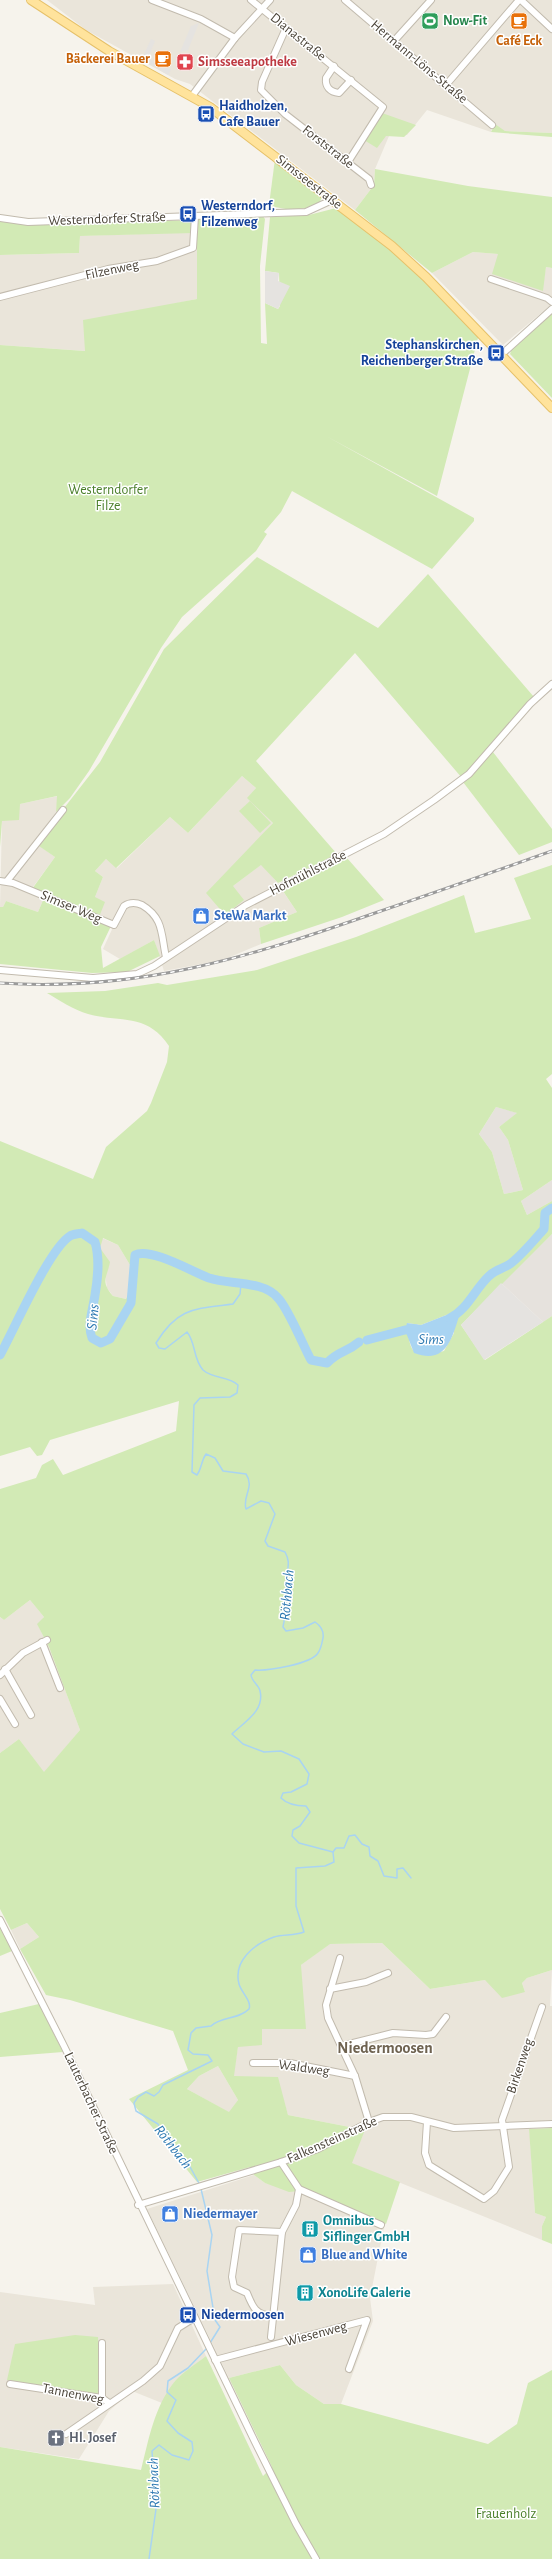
<svg xmlns="http://www.w3.org/2000/svg" width="552" height="2559" font-family="'Alegreya Sans',sans-serif">
<rect width="100%" height="100%" fill="#f6f3ec"/>
<g fill="#eae5da">
<polygon points="47,0 552,0 552,133 505,131 492,127 491,132 427,110 407,135 389,136 375,169 374,185 355,210 190,84 175,79 86,30"/>
<polygon points="198,232 197,299 158,307 86,351 0,345 0,255 79,253 80,236"/>
<polygon points="473,252 498,254 542,290 546,267 552,268 552,304 503,345 432,273"/>
<polygon points="242,776 256,788 248,798 273,823 249,850 233,886 262,864 276,881 297,912 259,928 261,944 223,960 164,971 154,940 120,959 103,949 114,925 99,917 95,897 103,877 95,871 106,859 117,868 170,817 188,833"/>
<polygon points="58,796 56,812 34,842 55,857 30,891 44,898 38,912 6,901 3,907 0,907 2,821 20,804"/>
<polygon points="102,1238 118,1245 130,1265 129,1292 126,1299 113,1296 107,1288 105,1273 109,1266 100,1248"/>
<polygon points="30,1600 44,1617 38,1625 49,1647 80,1730 44,1773 19,1739 0,1753 0,1617 4,1620"/>
<polygon points="27,1923 39,1937 20,1949 11,1930"/>
<polygon points="382,1943 430,1989 485,1980 525,1992 522,1983 527,1978 552,1970 550,2006 552,2006 552,2120 529,2122 535,2213 546,2217 542,2226 542,2240 351,2163 365,2130 288,2115 283,2099 233,2076 238,2047 262,2029 301,1982 301,1965 329,1944"/>
<polygon points="218,2066 238,2100 230,2113 187,2089 199,2076"/>
<polygon points="254,2175 265,2183 296,2189 384,2227 370,2298 373,2321 341,2404 324,2404 296,2385 280,2365 229,2378 147,2209"/>
<polygon points="173,2284 206,2356 175,2381 162,2403 132,2391 109,2411 79,2459 0,2447 0,2292 95,2305 93,2287"/>
</g>
<g fill="#e6e2dd">
<polygon points="496,1107 518,1113 499,1127 508,1140 523,1190 504,1194 492,1152 479,1134"/>
<polygon points="552,1180 552,1201 527,1215 521,1201"/>
<polygon points="552,1234 552,1316 543,1322 501,1283"/>
</g>
<g fill="#d2eab5" fill-rule="evenodd">
<polygon points="382,113 416,125 404,137 386,136 377,148 364,140"/>
<polygon points="495,124 505,131 552,133 552,137 491,132"/>
<path d="M275,159L322,196L320,202C303,212 287,211 269,205Z"/>
<polygon points="375,169 468,186 552,197 552,268 546,267 543,291 492,274 498,254 473,252 432,273 355,210 374,185"/>
<polygon points="336,208 407,263 479,334 437,496 326,436 474,518 474,521 432,569 292,491 281,512 264,532 267,534 256,551 182,617 161,648 89,771 70,798 56,812 57,796 20,804 19,820 2,821 0,847 0,345 85,351 83,320 197,299 197,219 262,215 265,219 260,266 261,343 267,344 265,303 278,309 280,306 279,273 265,271 270,217 309,215"/>
<polygon points="0,219 41,225 191,220 194,233 80,236 79,253 0,255"/>
<polygon points="552,312 552,398 510,354 513,346"/>
<polygon points="257,557 378,628 428,574 534,697 462,778 355,653 256,761 337,854 278,883 261,865 233,886 244,900 225,915 206,893 273,823 247,798 256,788 242,776 188,833 170,817 116,868 106,859 95,871 103,877 95,897 105,902 99,917 32,889 55,857 36,844 100,762 164,649"/>
<polygon points="493,752 552,829 552,842 519,855 463,782"/>
<polygon points="250,801 271,823 260,833 239,811"/>
<polygon points="347,858 384,900 342,917 261,944 259,928 297,912 281,888"/>
<path d="M552,865V1074L546,1079L552,1088V1180L521,1201L527,1215L552,1201V1234L461,1325L485,1360L552,1316V1970L527,1978L522,1983L525,1992L502,1998L485,1980L430,1989L382,1943L330,1944L301,1965L306,2029H262V2045L238,2047L234,2076L278,2077L288,2115L365,2130L352,2163L400,2182L386,2224L308,2190L289,2192L265,2183L254,2175L250,2167L197,2182L129,2099L188,2070L173,2031L70,2000L46,1995L20,1949L39,1937L27,1923L11,1930L0,1909V1753L19,1739L44,1772L80,1730L49,1647L37,1624L44,1617L30,1600L4,1620L0,1617V1489L36,1478L42,1465L53,1459L63,1475L176,1431L179,1401L50,1440L42,1455L37,1456L30,1447L0,1456V1141L93,1179L106,1147L147,1111L151,1103L167,1062L169,1046C147,1013 122,1023 88,1014C74,1010 59,1000 47,993L105,991L158,983L167,985L257,970L356,937L464,895L475,933L531,919L514,878ZM496,1107L517,1113L499,1127L508,1140L523,1190L504,1194L492,1152L479,1134ZM103,1238L118,1245L130,1265L129,1292L126,1299L113,1296C100,1281 107,1278 110,1262L100,1248ZM454,1312V1333L444,1351C412,1359 410,1354 407,1323L421,1325ZM218,2066L238,2100L229,2112L187,2089L199,2076Z"/>
<polygon points="44,898 111,926 101,947 103,968 154,940 160,956 127,972 92,973 0,964 0,907 3,907 6,901 38,912"/>
<polygon points="0,1928 12,1951 0,1956"/>
<polygon points="39,2004 63,2052 0,2057 0,2013"/>
<polygon points="552,2128 552,2244 542,2240 542,2226 546,2217 535,2213 529,2129"/>
<polygon points="75,2335 98,2337 100,2395 7,2380 15,2344"/>
<path d="M206,2356L263,2476L272,2467L229,2378L280,2365L296,2385L324,2404H341L488,2444L517,2424L528,2383L552,2370V2559H0V2447L141,2470C149,2439 154,2407 175,2381C183,2372 196,2364 206,2356Z"/>
</g>
<g fill="#e5e3e0">
<polygon points="199,23 188,50 180,52 191,26"/>
<polygon points="151,39 155,41 148,58 171,70 168,75 142,59"/>
<polygon points="265,271 279,273 278,281 290,286 278,309 265,303"/>
<polygon points="501,1283 543,1322 484,1360 461,1325"/>
</g>
<path fill="#a9d4f2" d="M454,1312L460,1313C452,1339 446,1365 414,1353L405,1330L407,1323L421,1325Z"/>
<g fill="none" stroke-linecap="round" stroke-linejoin="round">
<g stroke="#a9d4f2" stroke-width="1.5">
<polyline points="333,1852 336,1848 344,1848 349,1836 355,1835 362,1844 369,1847 370,1856 378,1861 384,1876 397,1878 397,1869 403,1868 411,1878"/>
<path d="M200,2185L189,2165L168,2143L158,2124L136,2111L134,2103L138,2097L146,2092L154,2096L159,2092L163,2085L212,2061L208,2055L193,2054L188,2050L191,2033L196,2028L211,2026C221,2016 238,2020 249,2009C252,2001 241,1992 239,1984C233,1961 254,1944 274,1937C283,1934 294,1936 304,1932L296,1906V1868L325,1866L334,1862L333,1852L299,1843L292,1836L293,1830L300,1826L310,1812L306,1806C297,1806 288,1805 281,1798L283,1793L291,1792L307,1784L309,1774L299,1759L281,1751L264,1752L243,1744L232,1734C244,1722 265,1711 260,1691C259,1685 252,1682 251,1675L255,1670C268,1671 311,1664 318,1653C321,1649 322,1643 323,1638C324,1631 321,1626 315,1622L303,1628L286,1631L283,1627C287,1610 286,1596 287,1579C287,1567 291,1563 285,1552L268,1546L265,1541L275,1514L269,1503L261,1501L246,1509C242,1496 255,1487 246,1474L223,1471L215,1458L206,1454C201,1461 202,1468 197,1475L192,1472L194,1405L200,1398L230,1397L237,1393L238,1385C229,1376 213,1379 203,1370C193,1359 196,1343 187,1332L165,1349L159,1348L156,1343C178,1307 195,1309 233,1304L240,1294L241,1284"/>
<polyline points="201,2189 212,2235 207,2271 215,2320 220,2327 210,2343"/>
<polyline points="149,2559 156,2509 152,2451 159,2445 172,2455 189,2460 193,2451 192,2442 178,2433 167,2421 176,2400 167,2392 168,2381 188,2368 207,2348"/>
</g>
<g stroke="#a9d4f2" stroke-width="9">
<path d="M450,1318C468,1309 474,1290 489,1276C495,1270 502,1269 510,1264C522,1255 534,1240 544,1229L545,1213L552,1208"/>
<polyline points="367,1340 405,1330 416,1329"/>
<path d="M0,1355C14,1330 49,1249 70,1236C73,1234 78,1234 82,1233L95,1242C100,1259 98,1277 95,1295C93,1309 87,1325 92,1338L101,1343L110,1339L131,1303L135,1255C150,1247 193,1272 209,1278C230,1285 263,1280 278,1298C288,1308 303,1345 311,1360L327,1363C340,1350 346,1353 359,1342"/>
</g>
<defs>
<g id="minor">
<polyline points="152,0 201,19 235,38"/>
<polyline points="251,0 383,107 348,162"/>
<polyline points="345,0 492,125"/>
<polyline points="521,0 552,29"/>
<polyline points="286,28 262,82 261,90 285,114 369,179 371,185"/>
<polyline points="394,41 431,0"/>
<path d="M334,66L326,78C325,87 330,92 339,93L351,80"/>
<polyline points="446,85 519,0"/>
<polyline points="192,96 235,38 270,0"/>
<polyline points="0,218 28,222 306,212 332,200"/>
<polyline points="491,279 547,298 552,302"/>
<polyline points="0,297 108,269 157,261 193,248 195,216"/>
<polyline points="502,354 552,309"/>
<path d="M0,881L13,883L114,925L124,906C130,902 135,902 142,905C164,918 161,935 166,957"/>
<polyline points="7,881 63,810"/>
<polyline points="0,970 93,978 137,974 154,966 246,905 384,834 434,800 469,774 530,704 552,684"/>
<polyline points="42,1642 60,1688"/>
<polyline points="5,1669 31,1715"/>
<polyline points="0,1675 23,1653 47,1640"/>
<polyline points="0,1699 15,1724"/>
<polyline points="0,1920 64,2046 255,2442 296,2524 316,2559"/>
<polyline points="340,1958 326,2005 328,2018 355,2076 369,2122"/>
<polyline points="330,1989 366,1982 388,1973"/>
<polyline points="341,2046 393,2033 426,2035 433,2034 446,2017"/>
<polyline points="253,2063 290,2063 355,2076"/>
<polyline points="427,2122 425,2153 429,2165 484,2199 494,2191 509,2167 502,2120 542,2007"/>
<polyline points="299,2189 381,2225"/>
<polyline points="138,2205 281,2162 318,2149 369,2122 383,2117 411,2117 454,2128 552,2124"/>
<path d="M273,2316C256,2315 253,2308 247,2293L234,2287L232,2277L239,2230L282,2232"/>
<polyline points="271,2337 282,2232 296,2205 299,2189 281,2162"/>
<polyline points="215,2360 367,2320 349,2369"/>
<polyline points="10,2384 102,2398 109,2403"/>
<polyline points="102,2398 102,2343"/>
<polyline points="66,2434 143,2381 160,2366 178,2328 194,2318"/>
</g>
<polyline id="major" points="31,0 109,51 210,107 392,246 426,277 552,408"/>
</defs>
<use href="#minor" stroke="#c2bbae" stroke-width="8"/>
<use href="#major" stroke="#e6c16a" stroke-width="10"/>
<use href="#minor" stroke="#fff" stroke-width="6"/>
<use href="#major" stroke="#ffe39c" stroke-width="8"/>
<defs>
<path id="rail" d="M0,983C137,992 247,958 375,913C434,893 493,872 552,851"/>
</defs>
<use href="#rail" stroke="#9a9a9a" stroke-width="3"/>
<use href="#rail" stroke="#fff" stroke-width="1.5" stroke-dasharray="4.5" stroke-linecap="butt"/>
</g>
<defs>
<symbol id="stadium-square" viewBox="-11 -11 22 22"><rect x="-9" y="-9" width="18" height="18" rx="4" fill="#2e9e5b" stroke="#fff"/><path d="M0-5a6.5 5 0 1 0 0 10a6.5 5 0 1 0 0-10ZM-3.5-1.8h7v3.6h-7Z" fill="#fff"/></symbol>
<symbol id="cafe-square" viewBox="-11 -11 22 22"><rect x="-9" y="-9" width="18" height="18" rx="4" fill="#e8710a" stroke="#fff"/><path d="M-5.5-4.5H6V0H3Q3 3.5 0 3.5H-2.5Q-5.5 3.5-5.5 0ZM3-3.2v2h1.7v-2ZM-6 4.5H4V6H-6Z" fill="#fff"/></symbol>
<symbol id="pharmacy-square" viewBox="-11 -11 22 22"><rect x="-9" y="-9" width="18" height="18" rx="4" fill="#e0444e" stroke="#fff"/><path d="M-2-6h4v4h4v4h-4v4h-4v-4h-4v-4h4Z" fill="#fff"/></symbol>
<symbol id="bus-square" viewBox="-11 -11 22 22"><rect x="-9" y="-9" width="18" height="18" rx="4" fill="#1a4fb4" stroke="#fff"/><path d="M-5-6H5V4H4V6H2V4H-2V6H-4V4H-5ZM-3.5-4V0h7V-4ZM-3.5 1.2v1.5H-2V1.2ZM2 1.2v1.5H3.5V1.2Z" fill="#fff"/></symbol>
<symbol id="shop-square" viewBox="-11 -11 22 22"><rect x="-9" y="-9" width="18" height="18" rx="4" fill="#3f7fe0" stroke="#fff"/><path d="M-5-2.5h2.3a2.7 3.5 0 0 1 5.4 0H5L5.5 6h-11ZM-1.5-2.5h3a1.5 2.3 0 0 0-3 0Z" fill="#fff"/></symbol>
<symbol id="building-square" viewBox="-11 -11 22 22"><rect x="-9" y="-9" width="18" height="18" rx="4" fill="#0f9aa8" stroke="#fff"/><path d="M-4-6H4V6H1V3H-1V6H-4ZM-2.5-4.3h1.7v1.8h-1.7ZM.8-4.3h1.7v1.8H.8ZM-2.5-1h1.7V.8h-1.7ZM.8-1h1.7V.8H.8Z" fill="#fff"/></symbol>
<symbol id="church-square" viewBox="-11 -11 22 22"><rect x="-9" y="-9" width="18" height="18" rx="4" fill="#6b7280" stroke="#fff"/><path d="M-1.2-6h2.4v3.5h3.3v2.4h-3.3V6h-2.4V-.1h-3.3v-2.4h3.3Z" fill="#fff"/></symbol>
</defs>
<g fill-rule="evenodd">
<use href="#stadium-square" x="420" y="11" width="20" height="20"/>
<use href="#cafe-square" x="509" y="11" width="20" height="20"/>
<use href="#cafe-square" x="153" y="49" width="20" height="20"/>
<use href="#pharmacy-square" x="175" y="52" width="20" height="20"/>
<use href="#bus-square" x="196" y="104" width="20" height="20"/>
<use href="#bus-square" x="178" y="204" width="20" height="20"/>
<use href="#bus-square" x="486" y="343" width="20" height="20"/>
<use href="#shop-square" x="191" y="906" width="20" height="20"/>
<use href="#shop-square" x="160" y="2204" width="20" height="20"/>
<use href="#building-square" x="300" y="2219" width="20" height="20"/>
<use href="#shop-square" x="298" y="2245" width="20" height="20"/>
<use href="#building-square" x="295" y="2283" width="20" height="20"/>
<use href="#bus-square" x="178" y="2305" width="20" height="20"/>
<use href="#church-square" x="46" y="2428" width="20" height="20"/>
</g>
<g text-anchor="middle" dominant-baseline="central" stroke-width="3" stroke-linejoin="round" paint-order="stroke">
<g font-size="14" font-weight="bold" fill="#27864d" stroke="#fff" text-anchor="start">
<text x="443" y="21">Now-Fit</text>
</g>
<g font-size="14" fill="#4b4439" stroke="#fff">
<text transform="translate(298 37) rotate(39)">Dianastraße</text>
<text transform="translate(419 62) rotate(40)">Hermann-Löns-Straße</text>
<text transform="translate(328 147) rotate(38)">Forststraße</text>
<text transform="translate(309 182) rotate(38)">Simsseestraße</text>
<text transform="translate(107 219) rotate(-2)">Westerndorfer Straße</text>
<text transform="translate(112 270) rotate(-12)">Filzenweg</text>
<text transform="translate(308 873) rotate(-27)">Hofmühlstraße</text>
<text transform="translate(71 907) rotate(23)">Simser Weg</text>
<text transform="translate(520 2066) rotate(-71)">Birkenweg</text>
<text transform="translate(304 2068) rotate(8)">Waldweg</text>
<text transform="translate(91 2103) rotate(65)">Lauterbacher Straße</text>
<text transform="translate(332 2140) rotate(-24)">Falkensteinstraße</text>
<text transform="translate(316 2334) rotate(-15)">Wiesenweg</text>
<text transform="translate(73 2394) rotate(11)">Tannenweg</text>
</g>
<g font-size="14" font-weight="bold" fill="#c56008" stroke="#fff">
<text x="519" y="41">Café Eck</text>
<text x="150" y="59" text-anchor="end">Bäckerei Bauer</text>
</g>
<g font-size="14" font-weight="bold" fill="#be3a42" stroke="#fff" text-anchor="start">
<text x="198" y="62">Simsseeapotheke</text>
</g>
<g font-size="14" font-weight="bold" fill="#164399" stroke="#fff" text-anchor="start">
<text x="219" y="106">Haidholzen,<tspan x="219" dy="16">Cafe Bauer</tspan></text>
<text x="201" y="206">Westerndorf,<tspan x="201" dy="16">Filzenweg</tspan></text>
<text x="483" y="345" text-anchor="end">Stephanskirchen,<tspan x="483" dy="16">Reichenberger Straße</tspan></text>
<text x="201" y="2315">Niedermoosen</text>
</g>
<g font-size="14" fill="#4a7f2a" stroke="#fff">
<text x="108" y="490">Westerndorfer<tspan x="108" dy="16">Filze</tspan></text>
<text x="506" y="2514">Frauenholz</text>
</g>
<g font-size="14" font-weight="bold" fill="#366cbe" stroke="#fff" text-anchor="start">
<text x="214" y="916">SteWa Markt</text>
<text x="183" y="2214">Niedermayer</text>
<text x="321" y="2255">Blue and White</text>
</g>
<g font-size="14" font-weight="bold" fill="#0d838f" stroke="#fff" text-anchor="start">
<text x="323" y="2221">Omnibus<tspan x="323" dy="16">Siflinger GmbH</tspan></text>
<text x="318" y="2293">XonoLife Galerie</text>
</g>
<g font-size="14" font-weight="bold" fill="#5b616d" stroke="#fff" text-anchor="start">
<text x="69" y="2438">Hl. Josef</text>
</g>
<g font-size="15" font-style="italic" fill="#2e7ab2" stroke="#fff">
<text transform="translate(93 1317) rotate(-84)">Sims</text>
<text x="431" y="1339">Sims</text>
<text transform="translate(287 1595) rotate(-85)">Röthbach</text>
<text transform="translate(173 2147) rotate(52)">Röthbach</text>
<text transform="translate(154 2483) rotate(-92)">Röthbach</text>
</g>
<g font-size="16" font-weight="bold" fill="#6e6250" stroke="#fff">
<text x="385" y="2048">Niedermoosen</text>
</g>
</g>
</svg>
